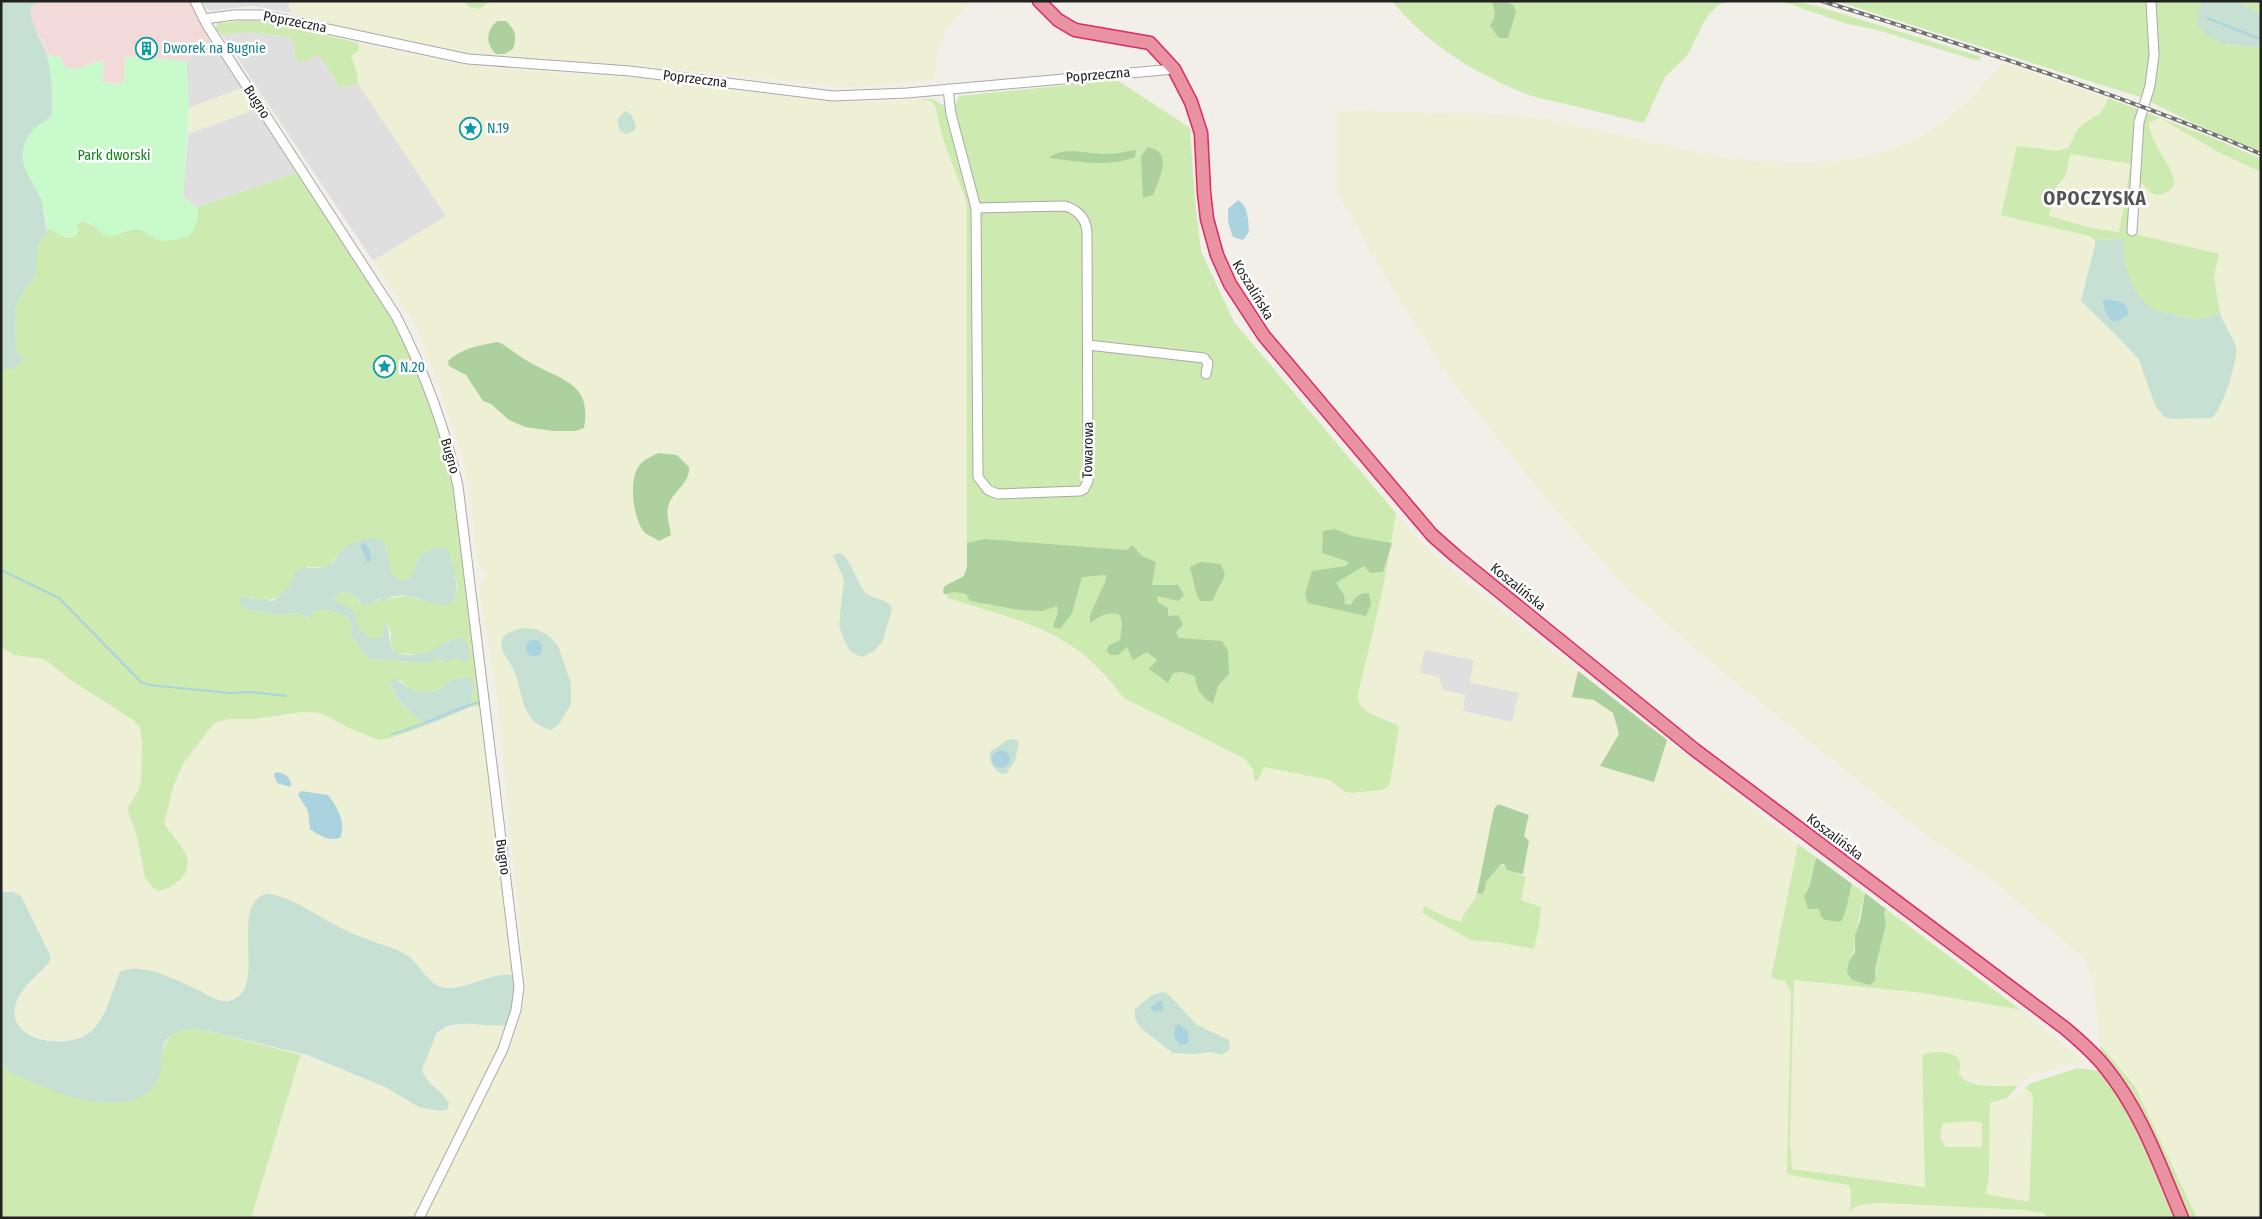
<svg xmlns="http://www.w3.org/2000/svg" width="2262" height="1219" font-family="'Fira Sans Condensed',sans-serif">
<rect width="100%" height="100%" fill="#f2efe9"/>
<g fill="#e0dfdf">
<polygon points="202,1 289,1 290,13 252,6 211,11 205,7"/>
<polygon points="247,32 291,37 295,48 319,55 340,88 358,83 446,216 373,261 222,35"/>
<polygon points="212,38 242,88 189,108 186,61 196,46"/>
<polygon points="256,109 299,172 197,207 183,197 188,134"/>
<polygon points="1425,650 1474,660 1470,682 1519,693 1512,722 1463,711 1465,695 1443,690 1419,674"/>
</g>
<polygon fill="#f2dad9" points="40,1 191,1 212,38 196,46 186,61 126,56 123,84 102,82 103,60 75,69 67,68 62,63 61,57 47,54 42,40 31,23 30,14 31,8"/>
<g fill="#eef0d5" fill-rule="evenodd">
<polygon points="289,1 463,1 465,4 480,8 490,1 973,1 949,26 942,39 938,50 934,80 849,87 631,65 469,54 415,44 290,13"/>
<path d="M359,43L451,62L492,68L658,80L826,101L880,102L921,99L931,101L935,106L943,139L967,203V567L964,576L945,586L943,590L944,594L948,598L1029,625L1061,640L1084,655L1112,682L1124,698L1245,759L1259,779L1264,767L1330,780L1345,792L1351,793L1372,792L1383,790L1390,784L1399,727L1391,721L1362,709L1358,704V695L1384,584L1396,513L1420,541L1459,577L1632,713L1601,766L1654,782L1667,740L1798,844L1771,979L1785,981L1791,992L1787,1173L1790,1175L1848,1185L1851,1190L1850,1203L1853,1208L1863,1203L1939,1205L2035,1211L2043,1213L2049,1218H423L509,1051L523,1010L525,980L497,697L479,588L486,574L478,564L470,494L463,458L436,378L417,328L373,261L446,216L358,83L356,69L351,56L358,51ZM1425,650L1474,660L1470,682L1519,693L1512,722L1463,711L1465,695L1443,690L1439,677L1419,673ZM1499,804L1527,813L1529,820L1524,836L1529,841L1523,868V874L1526,877L1521,900L1539,926L1534,949L1502,943L1486,942L1424,906L1448,918L1461,922L1463,914L1474,901L1477,895L1494,809Z"/>
<polygon points="2002,63 2108,98 2105,107 2102,112 2077,130 2069,147 2058,151 2017,147 2001,214 2089,236 2095,240 2095,245 2081,301 2132,351 2143,368 2158,409 2161,415 2171,419 2204,419 2217,412 2235,363 2233,340 2222,319 2218,302 2214,277 2216,268 2164,241 2137,235 2133,231 2139,181 2152,193 2172,189 2174,185 2172,175 2151,136 2149,121 2160,118 2220,153 2261,172 2261,1218 2197,1218 2134,1085 2100,1045 2093,977 2085,959 1992,880 1926,835 1725,674 1626,588 1543,495 1448,376 1381,270 1337,192 1337,110 1507,115 1544,118 1705,154 1753,161 1799,163 1828,162 1879,154 1920,137 1938,126 1969,101"/>
<polygon points="242,88 256,109 188,134 189,108"/>
<polygon points="2070,154 2131,164 2120,232 2092,228 2049,216 2056,187 2066,175"/>
<polygon points="1,646 14,655 44,659 71,680 133,720 140,728 142,742 140,788 129,805 130,821 137,837 141,867 180,846 164,823 166,814 183,764 207,732 216,722 228,719 254,719 303,712 321,713 372,739 385,740 417,730 458,711 481,706 515,975 501,974 452,988 438,985 428,980 415,962 340,927 280,896 249,920 249,977 247,987 239,996 226,1001 214,999 159,973 111,994 101,1021 89,1033 76,1039 56,1041 29,1035 18,1027 16,1019 15,1006 20,994 44,968 47,948 21,896 13,892 1,892"/>
<polygon points="1794,979 1924,993 2021,1010 2085,1062 2073,1063 2029,1076 2018,1086 1983,1085 1962,1078 1959,1074 1960,1067 1932,1052 1922,1055 1925,1187 1794,1170 1790,1166 1789,1159"/>
<polygon points="467,1024 508,1025 500,1048 415,1218 251,1218 299,1060 302,1055 385,1087 440,1091 423,1074 424,1060 441,1029"/>
<polygon points="2025,1088 2032,1094 2033,1101 2029,1202 1986,1195 1989,1177 1990,1102 2013,1098"/>
<polygon points="1973,1121 1982,1123 1982,1148 1945,1148 1940,1136 1943,1122"/>
</g>
<g fill="#cdebb0" fill-rule="evenodd">
<polygon points="463,1 490,1 480,9 469,7"/>
<path d="M1392,1H1730L1717,6L1706,18L1687,56L1665,77L1644,123C1618,117 1592,110 1566,104C1554,101 1541,99 1529,95C1479,76 1425,43 1392,1Z"/>
<polygon points="1781,1 1795,1 1820,7 1982,57 1978,61 1877,30 1847,24"/>
<polygon points="1836,1 2202,1 2198,10 2227,45 2261,47 2261,152 2193,123 2143,98"/>
<polygon points="2237,1 2261,1 2261,15"/>
<polygon points="247,20 263,21 359,43 358,51 351,56 356,69 358,83 340,88 319,55 299,63 294,55 295,48 290,37 247,32 222,35 215,28 218,22 224,23"/>
<path d="M1117,80L1190,128L1195,200L1201,251L1234,322L1396,513L1384,584L1358,695C1358,716 1385,716 1399,727L1390,784L1383,790L1351,793L1345,792L1330,780L1264,767L1259,779L1254,782L1253,770L1245,759L1124,698C1112,683 1099,668 1085,656C1047,624 993,613 948,598L943,590L945,586L964,576L967,567V203L943,139L935,106L931,101L921,99H933L942,105L956,104L959,96Z"/>
<path d="M2108,98L2218,140L2261,159V172L2220,153L2160,118L2149,122C2150,146 2175,166 2174,185C2170,192 2159,198 2152,193C2147,190 2143,184 2139,181L2135,234L2219,254L2214,277L2220,312C2205,321 2192,321 2176,315C2169,312 2159,313 2153,309C2132,296 2121,262 2123,239L2095,240L2089,236L2001,215L2017,146L2058,151L2069,147C2072,142 2074,135 2078,129C2090,116 2103,118 2108,98ZM2070,154L2131,164L2119,232L2092,228L2049,216L2056,187L2066,175Z"/>
<polygon points="472,122 480,126 480,132 475,135 465,135 460,127 464,123"/>
<path d="M299,172L393,317L415,363L444,444L455,486L481,706L470,707L474,687L466,677L451,680L438,690L422,692L409,688L400,680L390,682C392,701 413,715 428,725L391,738L378,740L351,729L321,713L303,712L254,719H228L216,722L207,732L183,764L174,785L164,823C169,832 185,849 187,857C192,875 174,887 159,891L152,887L145,878L137,837L128,812L129,806L140,788L141,777L142,742L140,728L133,720L71,680L44,659L14,655L1,646V369L23,360L16,350L15,312L19,299L34,277L37,265V245L47,234V228L67,238L78,231L77,224L82,221L116,235C124,231 138,227 147,232C151,234 153,238 157,239C167,242 178,239 189,236L198,211L197,207ZM358,541H384L393,576L399,580L410,578L417,561L452,558L458,589L441,605L405,596L360,603L351,594L343,591L335,597C336,607 346,605 352,611C360,619 356,647 383,637L385,621L391,633V645L393,650L397,653L419,655L430,653L449,640L463,660L455,658L443,662L435,657L424,663L370,659C361,653 360,643 350,636L352,627L347,616L324,609L312,612L311,618L296,613L280,615L250,610V597C282,608 287,586 307,567H325L330,565L343,548Z"/>
<path d="M1798,844L1817,858C1808,874 1811,892 1816,909H1819L1825,920L1840,922L1852,884L1865,893C1861,906 1859,920 1856,933C1853,945 1857,949 1849,961L1875,975V969L1886,924L1884,911L1886,909L2021,1010L1924,993L1794,980L1790,1140L1792,1169L1925,1187L1922,1055C1931,1051 1956,1049 1960,1062C1961,1065 1959,1069 1959,1074C1969,1090 2001,1085 2018,1086L2007,1098L1990,1103L1989,1177L1986,1194L2029,1202L2033,1101L2032,1094L2025,1088L2031,1083L2078,1068L2100,1071C2135,1113 2153,1168 2176,1218H2049L2043,1213L2024,1210L1885,1203C1873,1204 1858,1201 1850,1212L1851,1190L1848,1185L1790,1175L1787,1173L1791,992L1785,981L1771,978ZM1973,1121L1982,1123V1147H1945L1940,1136L1943,1123Z"/>
<path d="M1501,864L1526,877L1521,900L1541,907L1539,926L1534,949L1502,943L1471,940L1422,913L1424,906L1448,918L1461,922C1464,910 1473,905 1477,893H1482L1485,891L1486,882Z"/>
<path d="M195,1028L302,1055L299,1060L251,1218H1V1066L5,1068L161,1058C166,1035 172,1031 195,1028Z"/>
<polygon points="2100,1045 2134,1085 2197,1218 2188,1218 2101,1054"/>
</g>
<g fill="#add19e">
<path d="M1491,1H1505L1513,5L1516,12L1508,38H1499L1490,26C1496,17 1496,11 1491,1Z"/>
<path d="M497,21H506C516,30 517,37 513,49L504,54H496C485,43 486,31 497,21Z"/>
<path d="M1148,147C1151,148 1157,150 1159,152C1169,161 1157,185 1153,195L1143,198L1141,156Z"/>
<path d="M1136,150L1135,157C1109,168 1075,161 1049,158C1062,145 1091,155 1108,154C1117,154 1127,151 1136,150Z"/>
<path d="M498,342C511,348 519,357 531,363C563,381 592,383 584,428L575,431H553L525,427L509,420L491,404L483,401L466,375L449,366L448,361C462,348 480,345 498,342Z"/>
<path d="M658,453L677,455L689,467C690,484 674,490 669,504C665,514 670,525 671,535L659,541C655,538 649,536 645,533C633,520 628,480 639,466C644,459 651,457 658,453Z"/>
<path d="M1335,529L1352,536L1392,543L1383,572L1370,573L1364,566L1336,583L1344,595L1345,604L1351,605C1356,596 1359,593 1369,593L1371,604L1366,616L1308,603L1305,594L1312,571L1346,566L1349,562L1322,553L1323,531Z"/>
<path d="M984,539L1127,550L1132,545L1142,556L1156,562L1152,585H1178L1184,595L1178,601L1157,596L1158,602L1168,608V616L1178,615L1183,624L1176,632L1179,638L1222,641L1228,651L1229,674L1218,686L1213,704C1201,696 1197,691 1195,676L1182,672L1173,673L1168,683L1149,669L1157,660L1147,652L1133,660L1127,647L1118,655H1110L1107,651L1108,646L1120,640L1122,624L1120,615C1109,611 1100,616 1090,623V615L1106,580V575L1082,577L1072,613L1060,629L1053,627L1058,612L1057,606L1042,611L1020,610L970,601L966,594L955,592L944,594L943,590L945,586L964,576L967,567V543Z"/>
<polygon points="1201,562 1221,564 1225,575 1212,601 1200,601 1196,592 1190,567"/>
<polygon points="1578,671 1667,740 1654,782 1600,766 1619,734 1613,713 1594,700 1572,697"/>
<polygon points="1498,804 1529,815 1524,836 1529,841 1523,874 1507,870 1504,864 1501,864 1486,882 1485,890 1482,894 1477,893 1494,809"/>
<path d="M1817,858L1852,884C1849,893 1846,917 1840,922L1825,920L1821,917L1819,909H1808L1804,896C1814,883 1810,871 1817,858Z"/>
<polygon points="1865,893 1886,909 1884,912 1886,924 1875,969 1875,981 1870,985 1852,980 1847,972 1849,961 1855,952 1855,935 1860,921"/>
</g>
<g fill="#c6e0d4" fill-rule="evenodd">
<path d="M1,1H40L31,7C28,24 43,40 48,58C53,77 52,97 52,116L44,123L23,164L42,201L47,234L37,245V265L34,277L19,299L15,312L16,350L23,359L15,369H1Z"/>
<path d="M2202,1H2237L2261,15V47C2235,45 2213,48 2197,24L2198,10Z"/>
<polygon points="625,111 631,114 636,125 635,130 627,134 620,131 617,120"/>
<path d="M2124,239C2120,261 2133,297 2153,309C2159,313 2169,312 2176,315C2192,321 2205,321 2220,312C2223,325 2233,335 2236,348C2238,362 2222,409 2212,418L2171,419L2163,416L2155,405L2139,360L2123,342L2081,301L2095,245V240ZM2103,298L2118,300L2108,317Z"/>
<path d="M372,538L384,541L393,576L399,580L410,578L420,555L436,548H446C453,557 455,570 456,581C461,622 428,599 407,596C401,595 393,596 388,598C387,599 386,601 385,601C382,601 380,599 378,599L366,607L351,594L343,591L335,597V600L354,611L360,631L372,639L383,637L385,620C389,628 390,647 393,650C397,654 404,655 408,655C435,656 440,639 461,638C470,643 471,655 466,663L463,660L455,658L447,663L435,657L432,662L424,663L370,659C361,653 359,643 350,636L352,627L347,616L324,609L312,612V618L296,613L280,615L250,610L240,606L239,600L242,597L273,601L289,587L296,571C306,565 317,570 327,566C335,564 337,554 343,549C350,542 362,540 372,538Z"/>
<path d="M840,553C850,557 856,580 863,590C871,601 887,597 892,608L883,641L874,651L862,657L851,652L844,640L839,625L844,579L833,555Z"/>
<path d="M521,628L536,629L548,635L558,646L571,683V704L559,724L551,730C520,722 524,694 514,671C510,659 499,653 502,639L506,634Z"/>
<path d="M466,677L471,678L474,687L470,707L428,725C413,715 394,702 390,682L394,678L409,688L422,692L438,690L451,680Z"/>
<path d="M1014,739L1019,742L1015,761L1006,774C996,775 988,762 990,752L1007,740Z"/>
<path d="M1,892H13L21,896L50,955V961C39,975 18,989 15,1007C9,1043 67,1049 89,1033C106,1020 112,991 120,972C139,960 180,981 198,990C206,994 217,1002 227,1001C271,995 228,911 263,895C277,889 315,914 328,921C344,930 360,937 377,943C386,946 397,949 405,954C423,964 427,990 452,988C474,986 493,972 515,975V998L508,1025C487,1028 454,1016 437,1033L422,1069C425,1083 442,1090 449,1103L447,1110L440,1111L419,1107L385,1087L307,1055L195,1028C144,1035 173,1061 154,1086C123,1125 35,1087 1,1066Z"/>
<polygon points="1162,992 1167,993 1197,1025 1229,1040 1230,1049 1222,1055 1211,1052 1195,1054 1173,1053 1142,1029 1135,1019 1135,1009 1152,995"/>
</g>
<path fill="#c8facc" d="M47,54L61,57L62,63L67,68L75,69L104,60L102,82L123,84L126,56L186,61L189,108L183,197L197,207C200,219 196,227 189,236C179,239 163,244 154,238C144,231 145,230 133,230C124,230 115,238 106,235C97,232 95,223 83,221L77,224V235C68,242 57,232 47,228C46,219 45,210 42,202C32,176 9,158 33,130C37,125 46,121 52,116V86Z"/>
<g fill="#aad3df">
<path d="M1238,200C1249,207 1248,221 1249,232L1243,240L1233,237L1228,222V209Z"/>
<path d="M2103,298C2115,301 2129,299 2128,315L2115,322C2106,318 2103,307 2103,298Z"/>
<polygon points="365,543 370,551 371,561 367,562 360,545"/>
<circle cx="534" cy="648" r="8"/>
<circle cx="1001" cy="759" r="9"/>
<path d="M276,772C285,773 292,778 291,787L277,783L274,775Z"/>
<path d="M301,791L328,795C337,806 347,824 340,838C328,841 320,836 310,829L308,811L298,795Z"/>
<polygon points="1159,1001 1163,1002 1163,1010 1154,1012 1150,1008"/>
<polygon points="1179,1024 1188,1032 1189,1043 1180,1045 1174,1037 1175,1026"/>
</g>
<g fill="none" stroke-linecap="round" stroke-linejoin="round">
<g stroke="#aad3df" stroke-width="2">
<polyline points="2207,18 2261,39"/>
<polyline points="1,570 59,598 141,682 149,685 230,693 253,692 286,696"/>
<path d="M392,734C423,726 449,711 479,702"/>
</g>
<defs>
<g id="minor">
<path d="M195,1L207,25L396,316C423,369 445,427 458,486L519,987L516,1010L503,1049L419,1218"/>
<polyline points="204,19 234,15 262,15 468,59 630,71 833,96 907,93 1174,69"/>
<path d="M948,89L951,114L976,208L978,477L988,490L998,494L1080,491L1084,489L1088,481L1087,232C1086,218 1078,210 1065,206L976,208"/>
<polyline points="2132,231 2139,122 2150,86 2154,55 2151,1"/>
<polyline points="1088,345 1204,358 1208,363 1206,374"/>
</g>
<path id="highway" d="M1039,1L1058,20L1075,30L1150,43L1174,69L1191,102L1201,133L1204,192L1207,219L1217,255L1230,284L1264,336L1432,535L1457,557L1695,750L2066,1029C2080,1041 2094,1053 2105,1067C2141,1111 2160,1166 2182,1218"/>
</defs>
<use href="#minor" stroke="#a9a9a9" stroke-width="11"/>
<use href="#highway" stroke="#dc2a67" stroke-width="15"/>
<use href="#minor" stroke="#fff" stroke-width="9"/>
<use href="#highway" stroke="#e892a2" stroke-width="12"/>
<defs>
<path id="rail" d="M1822,1C1971,48 2117,92 2261,154"/>
</defs>
<use href="#rail" stroke="#707070" stroke-width="4"/>
<use href="#rail" stroke="#fff" stroke-width="2" stroke-dasharray="5.5" stroke-linecap="butt"/>
</g>
<defs>
<symbol id="building-ring" viewBox="-11 -11 22 22"><circle r="9.5" fill="#fff" stroke="#0f9aa8" stroke-width="1.5"/><path d="M-4-6H4V6H1V3H-1V6H-4ZM-2.5-4.3h1.7v1.8h-1.7ZM.8-4.3h1.7v1.8H.8ZM-2.5-1h1.7V.8h-1.7ZM.8-1h1.7V.8H.8Z" fill="#0f9aa8"/></symbol>
<symbol id="sight-ring" viewBox="-11 -11 22 22"><circle r="9.5" fill="#fff" stroke="#0f9aa8" stroke-width="1.5"/><path d="M0-6L1.8-2.2L6-1.7L2.9 1.2L3.7 5.4L0 3.3L-3.7 5.4L-2.9 1.2L-6-1.7L-1.8-2.2Z" fill="#0f9aa8"/></symbol>
</defs>
<g fill-rule="evenodd">
<use href="#building-ring" x="134" y="36" width="25" height="25"/>
<use href="#sight-ring" x="458" y="116" width="25" height="25"/>
<use href="#sight-ring" x="372" y="354" width="25" height="25"/>
</g>
<g text-anchor="middle" dominant-baseline="central" stroke-width="5" stroke-linejoin="round" paint-order="stroke">
<g font-size="14" fill="#222" stroke="#fff">
<text transform="translate(295 22) rotate(11)">Poprzeczna</text>
<text transform="translate(1098 75) rotate(-5)">Poprzeczna</text>
<text transform="translate(695 79) rotate(7)">Poprzeczna</text>
<text transform="translate(257 102) rotate(57)">Bugno</text>
<text transform="translate(1253 290) rotate(59)">Koszalińska</text>
<text transform="translate(1088 450) rotate(-89)">Towarowa</text>
<text transform="translate(450 456) rotate(74)">Bugno</text>
<text transform="translate(1518 587) rotate(39)">Koszalińska</text>
<text transform="translate(1835 837) rotate(37)">Koszalińska</text>
<text transform="translate(503 857) rotate(82)">Bugno</text>
</g>
<g font-size="14" fill="#0d838f" stroke="#fff" text-anchor="start">
<text x="163" y="48">Dworek na Bugnie</text>
<text x="487" y="128">N.19</text>
<text x="400" y="367">N.20</text>
</g>
<g font-size="14" fill="#0c8416" stroke="#fff">
<text x="114" y="155">Park dworski</text>
</g>
<g font-size="19" font-weight="bold" letter-spacing="1" fill="#555" stroke="#fff">
<text x="2095" y="198">OPOCZYSKA</text>
</g>
</g>
<rect width="2262" height="1219" fill="none" stroke="#222222" stroke-width="5"/>
</svg>
